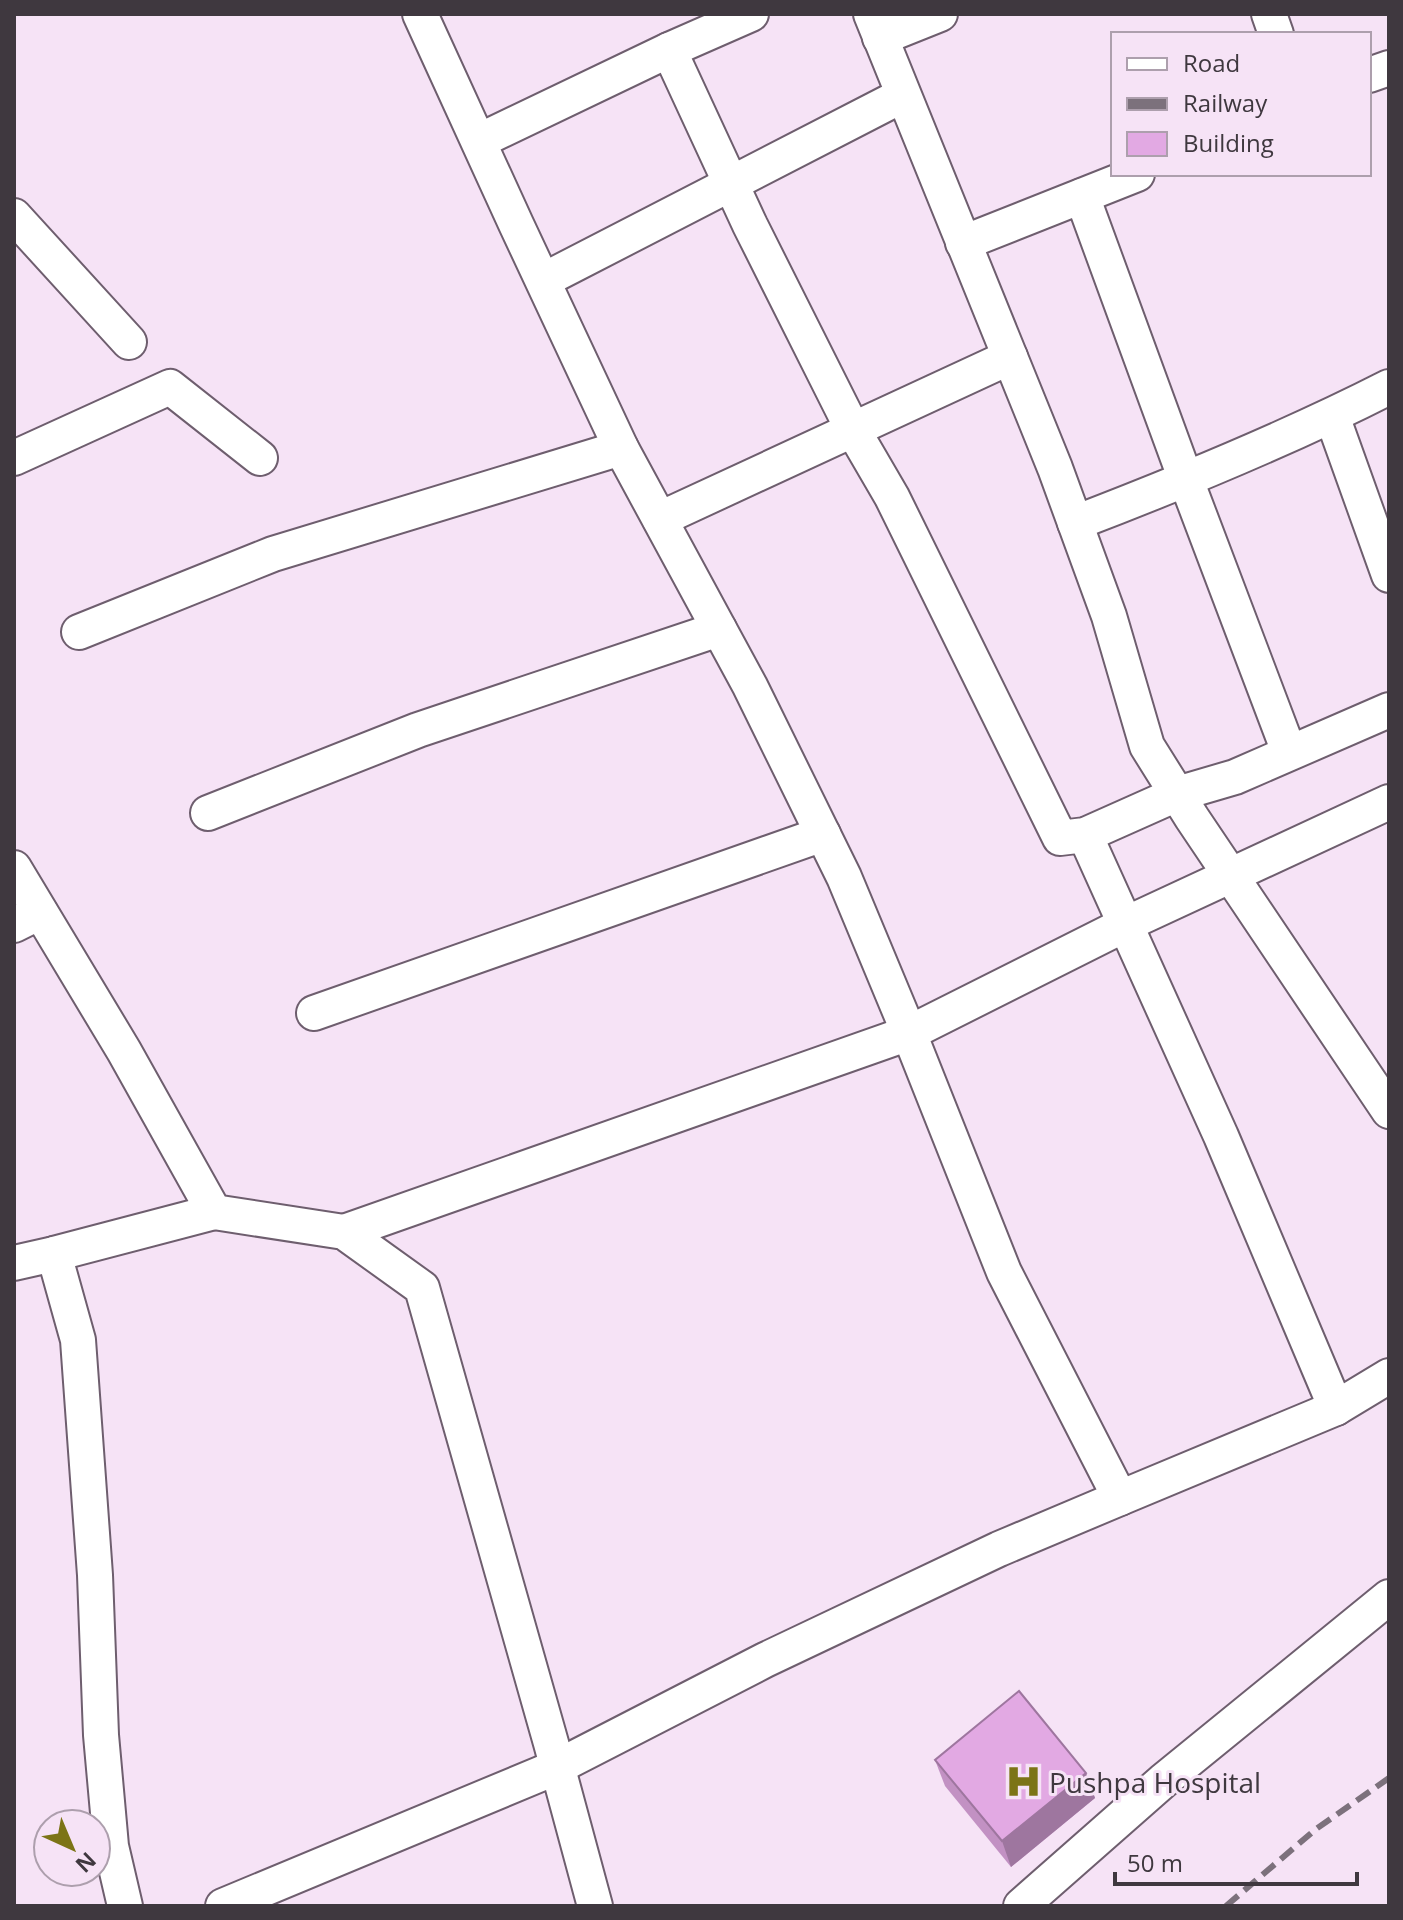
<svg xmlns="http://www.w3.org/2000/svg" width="1403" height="1920" font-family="'Open Sans',sans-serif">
<rect width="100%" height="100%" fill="#f6e3f6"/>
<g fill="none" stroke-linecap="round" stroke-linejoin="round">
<defs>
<g id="minor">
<polyline points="871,14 1055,468 1109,616 1147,746 1192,818 1389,1111"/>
<polyline points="1269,14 1276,34"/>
<polyline points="880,38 940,14"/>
<polyline points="669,50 750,225 853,430 892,497 1060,838 1085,835 1177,794 1235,777 1389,710"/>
<polyline points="1369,75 1389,68"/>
<polyline points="479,141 669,50 751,14"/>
<polyline points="1082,196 1186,480 1289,752"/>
<polyline points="14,216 129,342"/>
<polyline points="963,243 1137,174"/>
<polyline points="544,280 903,95"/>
<polyline points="1332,416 1389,575"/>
<polyline points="14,458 170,387 260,458"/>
<polyline points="660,519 1010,357"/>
<path d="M1075,523C1182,482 1287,439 1389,387"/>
<polyline points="79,632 273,554 621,448"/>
<polyline points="208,813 418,730 719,629"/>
<polyline points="1085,835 1221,1136 1336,1408"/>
<polyline points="14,868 124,1051 214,1212 344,1232 422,1288 551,1743 595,1906"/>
<polyline points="14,925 40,912"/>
<polyline points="314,1013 823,834"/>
<polyline points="344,1232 909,1033 1126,924 1389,802"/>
<polyline points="14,1263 54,1254"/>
<polyline points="1120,1498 1336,1408 1389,1376"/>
<polyline points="125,1906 111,1846 101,1735 95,1575 78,1340 54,1254 214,1212"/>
<polyline points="223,1906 557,1767 765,1660 999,1549 1120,1498 1004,1272 909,1033 844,877 750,686 621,448 516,224 420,14"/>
<polyline points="1021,1906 1163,1781 1389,1597"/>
</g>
</defs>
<use href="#minor" stroke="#6e5e6e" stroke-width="38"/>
<use href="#minor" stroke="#fff" stroke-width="34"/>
<polyline stroke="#7c717c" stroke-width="6" stroke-dasharray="16 8" stroke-linecap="butt" points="1226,1906 1316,1829 1389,1778"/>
</g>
<polygon fill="#c291c3" points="935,1760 1086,1773 1095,1798 1011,1867 945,1786"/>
<polygon fill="#9e769f" points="1086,1773 1095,1798 1011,1867 1002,1841"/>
<polygon fill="#e2a9e3" stroke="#9e769f" stroke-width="2" points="1019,1691 1086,1773 1002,1841 935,1760"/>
<defs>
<symbol id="hospital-bare" viewBox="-9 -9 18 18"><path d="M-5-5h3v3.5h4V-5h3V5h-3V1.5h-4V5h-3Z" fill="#7c7416" stroke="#f6e3f6" stroke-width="2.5" paint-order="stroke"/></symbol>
</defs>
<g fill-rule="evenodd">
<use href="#hospital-bare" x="998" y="1756" width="51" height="51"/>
</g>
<g text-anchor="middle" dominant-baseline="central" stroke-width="6" stroke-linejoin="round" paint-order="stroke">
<g font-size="28" fill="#3f383f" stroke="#f6e3f6" text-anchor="start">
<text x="1049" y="1782">Pushpa Hospital</text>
</g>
</g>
<rect width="1403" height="1920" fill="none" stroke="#3f383f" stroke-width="32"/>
<rect x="1111" y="32" width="260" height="144" fill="#f6e3f6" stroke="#ad9fad" stroke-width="2"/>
<rect x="1127" y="58" width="40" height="12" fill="#ffffff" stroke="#ad9fad" stroke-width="2"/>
<text x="1183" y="72" font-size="24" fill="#3f383f">Road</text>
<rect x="1127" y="98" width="40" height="12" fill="#7c717c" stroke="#ad9fad" stroke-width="2"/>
<text x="1183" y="112" font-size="24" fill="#3f383f">Railway</text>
<rect x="1127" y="132" width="40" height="24" fill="#e2a9e3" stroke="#ad9fad" stroke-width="2"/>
<text x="1183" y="152" font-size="24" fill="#3f383f">Building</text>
<g transform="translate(72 1848) rotate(136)"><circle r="38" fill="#f6e3f6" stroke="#ad9fad" stroke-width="2"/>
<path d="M0-6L14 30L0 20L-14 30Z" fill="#7c7416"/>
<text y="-12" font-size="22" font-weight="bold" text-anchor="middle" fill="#3f383f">N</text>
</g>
<path d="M1115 1872v12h242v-12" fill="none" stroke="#3f383f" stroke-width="4"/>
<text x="1127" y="1872" font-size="24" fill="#3f383f" stroke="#f6e3f6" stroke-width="6" paint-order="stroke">50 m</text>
</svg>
